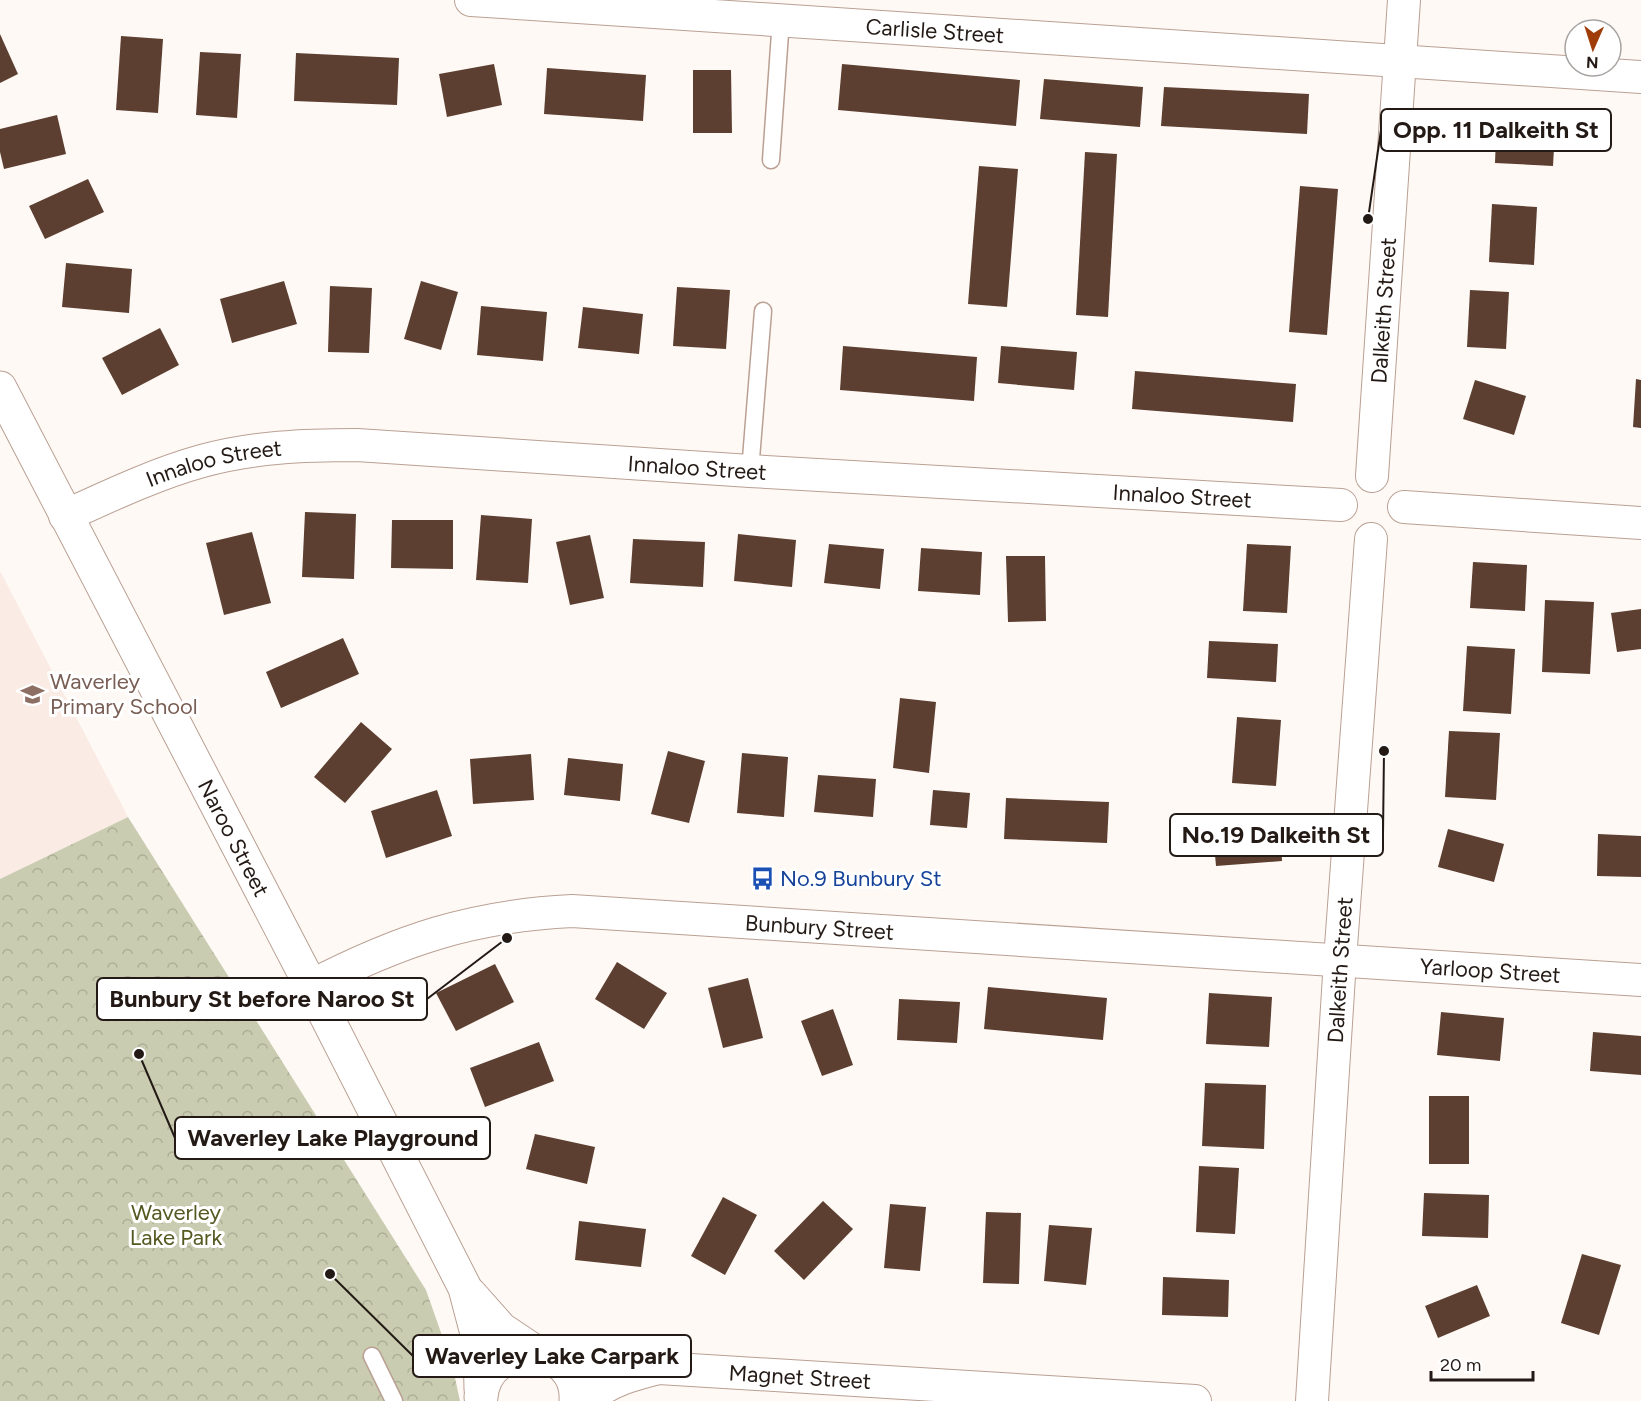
<svg xmlns="http://www.w3.org/2000/svg" width="1641" height="1401" font-family="Figtree,sans-serif">
<defs>
<pattern id="park-crowns" width="20" height="18" patternUnits="userSpaceOnUse" patternTransform="scale(1.5)"><rect width="20" height="18" fill="#c9ccb0"/><path d="M2 6a3 3 0 1 1 6 0M12 15a3 3 0 1 1 6 0" fill="none" stroke="#acaf96"/></pattern>
</defs>
<rect width="100%" height="100%" fill="#fff9f6"/>
<polygon fill="#faebe4" points="0,571 128,817 0,879"/>
<polygon fill="url(#park-crowns)" points="128,817 426,1290 452,1364 460,1401 0,1401 0,879"/>
<g fill="#5c3f30">
<polygon points="0,34 18,74 0,83"/>
<polygon points="121,36 163,39 158,113 116,110"/>
<polygon points="200,52 241,54 237,118 196,115"/>
<polygon points="296,53 399,58 397,105 294,101"/>
<polygon points="494,64 502,105 447,117 439,74"/>
<polygon points="842,64 1020,80 1016,126 838,110"/>
<polygon points="547,68 646,75 643,121 544,114"/>
<polygon points="693,70 731,70 732,133 693,133"/>
<polygon points="1044,79 1143,87 1140,127 1040,119"/>
<polygon points="1164,87 1309,94 1307,134 1161,126"/>
<polygon points="1497,109 1556,112 1553,166 1495,163"/>
<polygon points="57,115 66,154 4,169 0,152 0,129"/>
<polygon points="1085,152 1117,154 1108,317 1076,315"/>
<polygon points="979,166 1018,169 1007,307 968,304"/>
<polygon points="88,179 104,212 45,239 29,206"/>
<polygon points="1300,186 1338,189 1327,335 1289,332"/>
<polygon points="1492,204 1537,207 1534,265 1489,262"/>
<polygon points="66,263 132,269 129,313 62,307"/>
<polygon points="284,281 297,324 232,343 220,299"/>
<polygon points="421,281 458,292 441,350 404,339"/>
<polygon points="330,286 372,288 369,353 328,352"/>
<polygon points="677,287 730,290 726,349 673,346"/>
<polygon points="1470,290 1509,292 1506,349 1467,347"/>
<polygon points="481,306 547,312 543,361 477,355"/>
<polygon points="583,307 643,314 639,354 578,348"/>
<polygon points="160,328 179,365 122,395 102,358"/>
<polygon points="843,346 977,357 974,401 840,390"/>
<polygon points="1001,346 1077,352 1074,390 998,383"/>
<polygon points="1135,371 1296,384 1293,422 1132,409"/>
<polygon points="1636,379 1641,380 1641,428 1633,427"/>
<polygon points="1475,380 1526,396 1514,435 1463,419"/>
<polygon points="305,512 356,514 354,579 302,577"/>
<polygon points="481,515 532,519 528,583 476,580"/>
<polygon points="392,520 453,520 453,569 391,568"/>
<polygon points="252,532 271,603 224,615 206,543"/>
<polygon points="738,534 796,540 792,587 734,581"/>
<polygon points="590,535 604,598 570,605 556,542"/>
<polygon points="633,539 705,542 703,587 630,583"/>
<polygon points="829,544 884,549 880,589 824,583"/>
<polygon points="1247,544 1291,546 1287,613 1243,611"/>
<polygon points="921,548 982,552 980,595 918,591"/>
<polygon points="1006,556 1045,556 1046,621 1008,622"/>
<polygon points="1473,562 1527,565 1525,611 1470,608"/>
<polygon points="1545,600 1594,602 1590,674 1542,672"/>
<polygon points="1641,609 1641,649 1617,652 1611,613"/>
<polygon points="343,638 359,674 281,708 266,672"/>
<polygon points="1209,641 1278,644 1276,682 1207,678"/>
<polygon points="1467,646 1515,649 1511,714 1463,711"/>
<polygon points="900,698 936,702 929,773 893,768"/>
<polygon points="1237,717 1281,720 1276,786 1232,783"/>
<polygon points="361,722 392,749 345,803 314,777"/>
<polygon points="1449,731 1500,733 1496,800 1445,797"/>
<polygon points="668,751 705,761 689,823 651,814"/>
<polygon points="742,753 788,757 784,817 737,813"/>
<polygon points="531,754 534,800 473,804 470,759"/>
<polygon points="568,758 623,764 620,801 564,795"/>
<polygon points="818,775 876,779 873,817 814,812"/>
<polygon points="437,790 452,836 386,858 371,811"/>
<polygon points="933,790 970,793 967,828 930,825"/>
<polygon points="1006,798 1109,802 1107,843 1004,839"/>
<polygon points="1279,818 1282,861 1216,866 1212,823"/>
<polygon points="1448,829 1504,844 1494,882 1438,867"/>
<polygon points="1598,834 1641,836 1641,877 1597,876"/>
<polygon points="617,962 667,993 644,1029 595,999"/>
<polygon points="495,964 514,1002 456,1031 436,993"/>
<polygon points="748,978 763,1038 723,1048 708,988"/>
<polygon points="988,987 1107,998 1103,1040 984,1029"/>
<polygon points="1209,993 1272,997 1269,1047 1206,1044"/>
<polygon points="899,999 960,1002 957,1043 897,1040"/>
<polygon points="833,1009 853,1065 822,1076 801,1021"/>
<polygon points="1441,1012 1504,1018 1500,1061 1437,1055"/>
<polygon points="1593,1032 1641,1036 1641,1075 1590,1071"/>
<polygon points="539,1042 554,1081 485,1107 470,1068"/>
<polygon points="1205,1083 1266,1085 1264,1149 1202,1146"/>
<rect x="1429" y="1096" width="40" height="68"/>
<polygon points="535,1134 595,1147 587,1184 526,1169"/>
<polygon points="1199,1166 1239,1168 1235,1234 1196,1232"/>
<polygon points="1424,1193 1489,1195 1488,1238 1422,1236"/>
<polygon points="723,1197 757,1215 725,1275 691,1256"/>
<polygon points="823,1201 853,1229 804,1280 774,1251"/>
<polygon points="890,1204 926,1207 920,1271 884,1268"/>
<polygon points="986,1212 1021,1213 1019,1284 983,1283"/>
<polygon points="579,1221 646,1229 641,1267 575,1260"/>
<polygon points="1049,1225 1092,1228 1086,1285 1044,1281"/>
<polygon points="1582,1254 1621,1265 1599,1335 1561,1323"/>
<polygon points="1163,1277 1229,1280 1228,1317 1162,1315"/>
<polygon points="1477,1285 1490,1316 1438,1338 1425,1306"/>
</g>
<g fill="none" stroke-linecap="round" stroke-linejoin="round">
<defs>
<g id="service">
<polyline points="771,160 781,19"/>
<polyline points="750,471 763,311"/>
<polyline points="372,1356 394,1401"/>
</g>
<g id="minor">
<path id="s1" d="M471,0L1641,77"/>
<path id="s2" d="M1372,476L1404,0"/>
<polyline points="1404,507 1641,523"/>
<path id="s3" d="M65,516C109,496 155,474 202,461C253,447 304,445 357,445L750,471L1341,505"/>
<path id="s4" d="M311,986C400,940 472,916 572,911L1641,980"/>
<path id="s5" d="M552,1358L621,1356L659,1368L1195,1401"/>
<path d="M586,1401C607,1381 631,1375 659,1368"/>
<path id="s6" d="M1312,1401L1340,960L1371,539"/>
</g>
<g id="tertiary">
<path id="s7" d="M0,388L311,986L465,1288L480,1345L481,1389"/>
<polyline points="470,1294 501,1329 537,1353"/>
<path d="M481,1397C486,1337 580,1341 576,1401"/>
</g>
</defs>
<use href="#service" stroke="#baa093" stroke-width="19"/>
<use href="#minor" stroke="#baa093" stroke-width="34"/>
<use href="#tertiary" stroke="#baa093" stroke-width="35"/>
<use href="#service" stroke="#fff" stroke-width="16"/>
<use href="#minor" stroke="#fff" stroke-width="32"/>
<use href="#tertiary" stroke="#fff" stroke-width="33"/>
</g>
<defs>
<symbol id="school-bare" viewBox="-9 -9 18 18"><path d="M0-5L7-2L0 1L-7-2ZM-4 1L0 2.5L4 1V4Q0 6-4 4Z" fill="#8d6e63" stroke="#fff" stroke-width="2.5" paint-order="stroke"/></symbol>
<symbol id="bus-bare" viewBox="-9 -9 18 18"><path d="M-5-6H5V4H4V6H2V4H-2V6H-4V4H-5ZM-3.5-4V0h7V-4ZM-3.5 1.2v1.5H-2V1.2ZM2 1.2v1.5H3.5V1.2Z" fill="#1a4fb4" stroke="#fff" stroke-width="2.5" paint-order="stroke"/></symbol>
</defs>
<g fill-rule="evenodd">
<use href="#school-bare" x="16" y="678" width="33" height="33"/>
<use href="#bus-bare" x="746" y="862" width="33" height="33"/>
</g>
<g text-anchor="middle" dominant-baseline="central" stroke-width="6" stroke-linejoin="round" paint-order="stroke">
<g font-size="22" fill="#241a15" stroke="#fff">
<text stroke="none"><textPath href="#s1" startOffset="465">Carlisle Street</textPath></text>
<text stroke="none"><textPath href="#s2" startOffset="166">Dalkeith Street</textPath></text>
<text stroke="none"><textPath href="#s3" startOffset="159">Innaloo Street</textPath></text>
<text stroke="none"><textPath href="#s3" startOffset="645">Innaloo Street</textPath></text>
<text stroke="none"><textPath href="#s3" startOffset="1131">Innaloo Street</textPath></text>
<text stroke="none"><textPath href="#s7" startOffset="507">Naroo Street</textPath></text>
<text stroke="none"><textPath href="#s4" startOffset="522">Bunbury Street</textPath></text>
<text stroke="none"><textPath href="#s6" startOffset="432">Dalkeith Street</textPath></text>
<text stroke="none"><textPath href="#s4" startOffset="1194">Yarloop Street</textPath></text>
<text stroke="none"><textPath href="#s5" startOffset="250">Magnet Street</textPath></text>
</g>
<g font-size="22" fill="#785e54" stroke="#fff" text-anchor="start">
<text x="50" y="681">Waverley<tspan x="50" dy="25">Primary School</tspan></text>
</g>
<g font-size="22" fill="#164399" stroke="#fff" text-anchor="start">
<text x="780" y="878">No.9 Bunbury St</text>
</g>
<g font-size="22" fill="#555820" stroke="#fff">
<text x="176" y="1212">Waverley<tspan x="176" dy="25">Lake Park</tspan></text>
</g>
</g>
<path fill="none" stroke="#241a15" stroke-width="2" d="M1368 219L1381 130M1384 751L1383 835M507 938L427 999M139 1054L175 1138M330 1274L413 1356"/>
<g fill="#241a15" stroke="#fff" stroke-width="2">
<circle cx="1368" cy="219" r="6"/>
<circle cx="1384" cy="751" r="6"/>
<circle cx="507" cy="938" r="6"/>
<circle cx="139" cy="1054" r="6"/>
<circle cx="330" cy="1274" r="6"/>
</g>
<g fill="#fff" stroke="#241a15" stroke-width="2">
<rect x="1381" y="109" width="230" height="42" rx="6"/>
<rect x="1170" y="814" width="213" height="42" rx="6"/>
<rect x="97" y="978" width="330" height="42" rx="6"/>
<rect x="175" y="1117" width="315" height="42" rx="6"/>
<rect x="413" y="1335" width="278" height="42" rx="6"/>
</g>
<g font-size="24" text-anchor="middle" font-weight="bold" fill="#241a15">
<text x="1496" y="138">Opp. 11 Dalkeith St</text>
<text x="1276" y="843">No.19 Dalkeith St</text>
<text x="262" y="1007">Bunbury St before Naroo St</text>
<text x="333" y="1146">Waverley Lake Playground</text>
<text x="552" y="1364">Waverley Lake Carpark</text>
</g>
<g transform="translate(1593 48) rotate(183)"><circle r="28" fill="#ffffff" stroke="#a7a3a1" stroke-width="1.5"/>
<path d="M0-4.5L10 22L0 15L-10 22Z" fill="#a03c09"/>
<text y="-9" font-size="16" font-weight="bold" text-anchor="middle" fill="#241a15">N</text>
</g>
<path d="M1431 1371v9h102v-9" fill="none" stroke="#241a15" stroke-width="3"/>
<text x="1440" y="1371" font-size="18" fill="#241a15" stroke="#ffffff" stroke-width="4.5" paint-order="stroke">20 m</text>
</svg>
